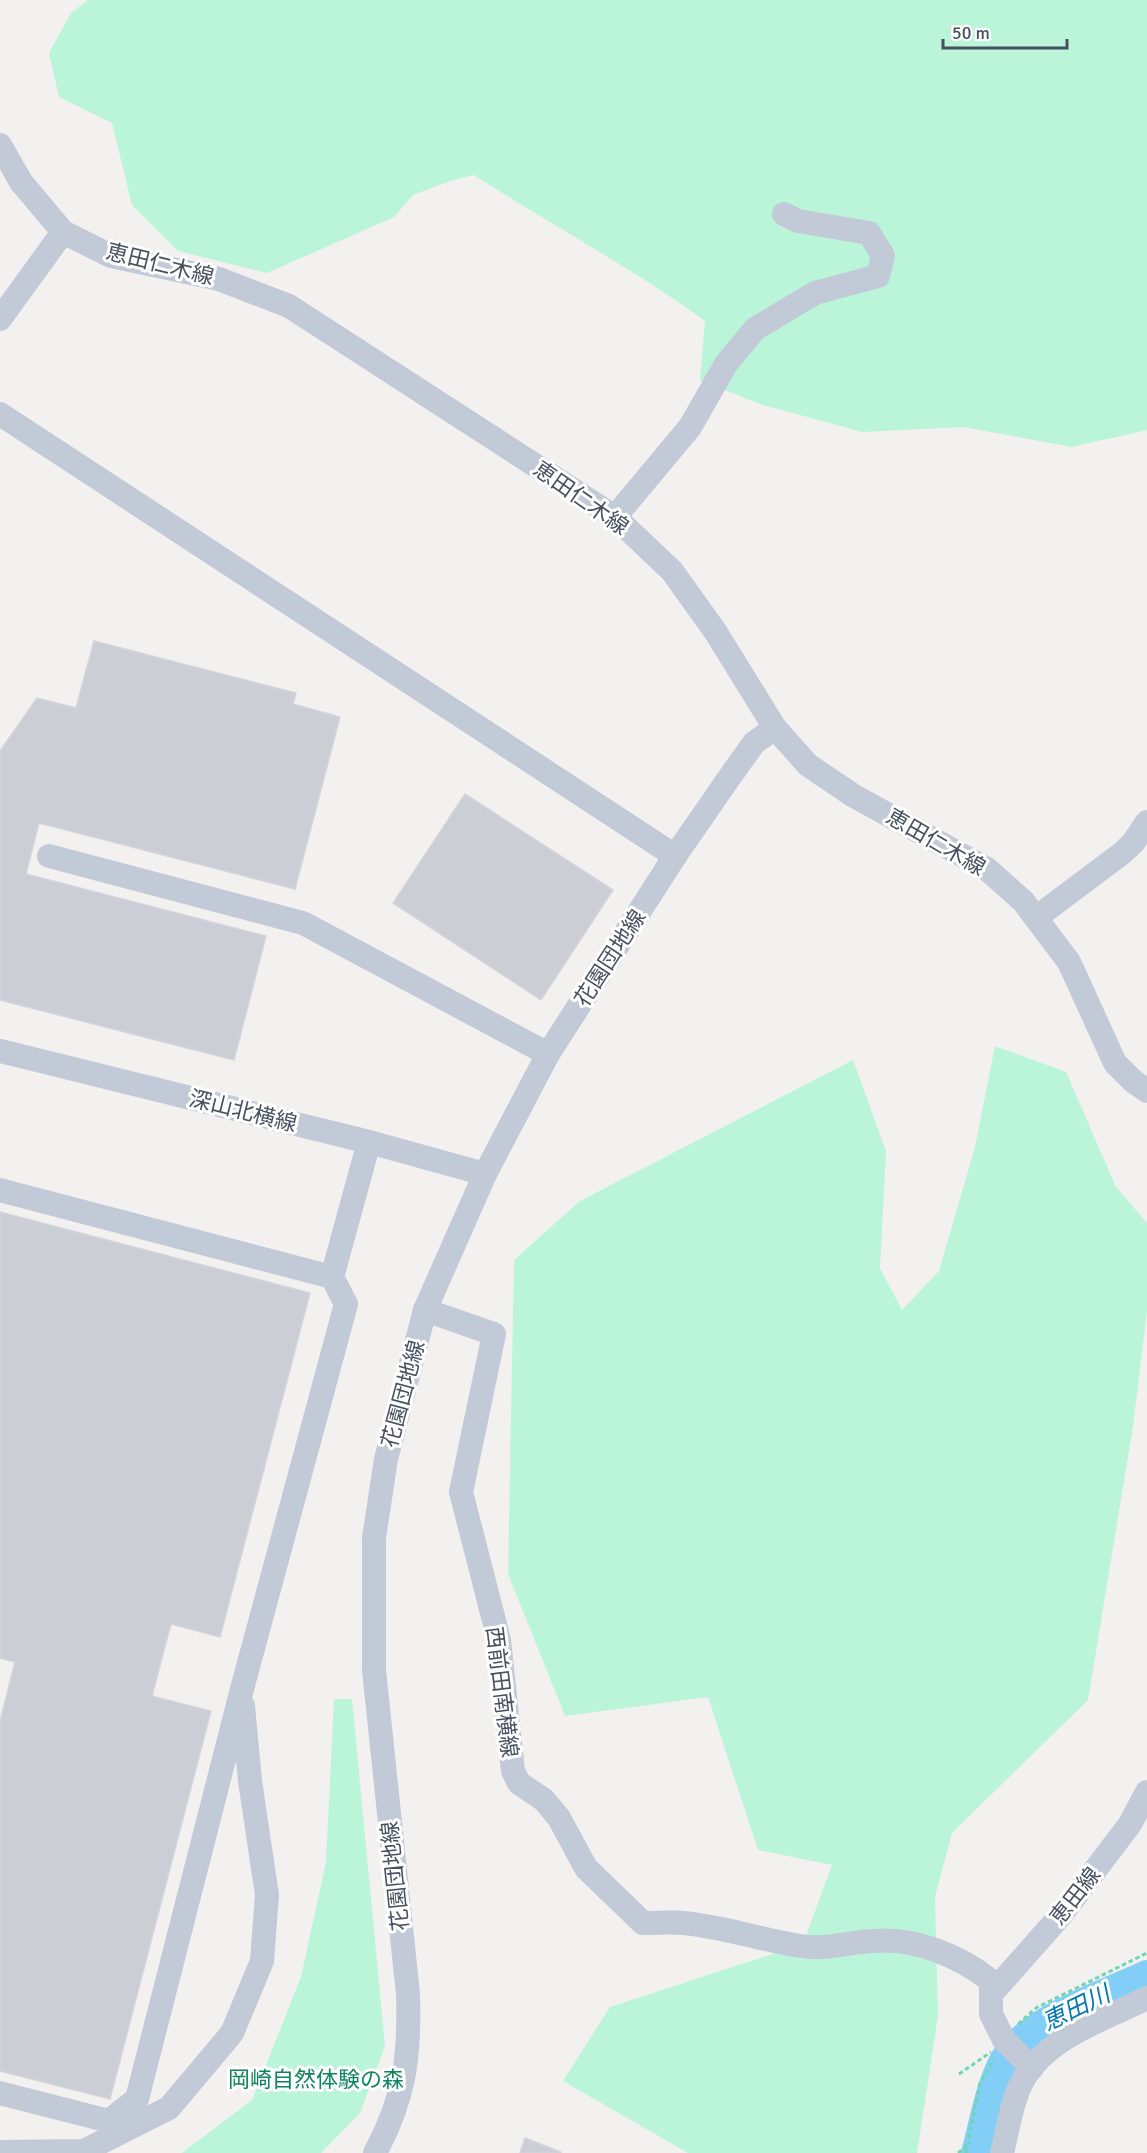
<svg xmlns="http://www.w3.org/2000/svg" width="1147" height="2153" font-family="Signika,'Noto Sans JP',sans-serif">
<rect width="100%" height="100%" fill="#f3f0f0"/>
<g fill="#baf5d9">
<path d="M88,0H1147V430L1072,447L963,427L862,432L757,403L700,380L705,321C631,267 551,225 474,175L453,180L413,195L394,217L267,273L178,251L132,205L112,123L59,97L49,53L71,13Z"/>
<polygon points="995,1046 1066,1072 1116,1187 1147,1223 1147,1311 1133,1426 1088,1700 952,1833 935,1897 938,2016 917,2153 688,2153 563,2081 610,2007 803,1944 832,1865 758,1850 708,1697 565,1716 508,1574 514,1260 580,1201 853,1060 886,1151 880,1268 902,1310 939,1271 975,1147"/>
<polygon points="334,1699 352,1699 385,2046 360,2113 321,2153 182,2153 252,2100 301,1977 326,1862"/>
</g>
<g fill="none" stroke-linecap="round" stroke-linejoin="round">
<path stroke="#83cef6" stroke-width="30" d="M976,2153C984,2124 989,2092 1002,2065C1023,2021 1104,1995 1147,1975"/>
</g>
<g fill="#ccced6" stroke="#d4d5dc" stroke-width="1.5">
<polygon points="94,641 296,693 293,704 340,717 295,889 39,823 26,874 266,936 234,1060 0,1000 0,751 37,698 76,708"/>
<polygon points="465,794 613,890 541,1000 393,903"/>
<polygon points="0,1212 310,1293 220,1637 171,1624 152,1696 211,1711 110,2099 0,2071 0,1721 15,1662 0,1658"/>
<polygon points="525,2138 561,2152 561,2153 520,2153"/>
</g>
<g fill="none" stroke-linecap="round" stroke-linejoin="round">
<g stroke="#6ed7b2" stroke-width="3" stroke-dasharray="4.5 3" stroke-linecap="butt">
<polyline points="1018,2024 1036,2008 1147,1953"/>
<polyline points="959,2074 991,2052"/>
<polyline points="958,2153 967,2146"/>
<polyline points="966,2153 980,2083 994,2059"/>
</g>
<g stroke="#c2cad7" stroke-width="24">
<polyline points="0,145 21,182 63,232 111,256 219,279 289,306 615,517 672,571 715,631 775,728 808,765 854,796 987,869 1023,901 1069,962 1115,1063 1133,1081 1147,1091"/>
<polyline points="0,319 63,232"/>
<polyline points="0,414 675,856"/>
<polyline points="615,517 690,427 726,364 755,329 815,293 878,276 883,256 869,233 798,221 784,214"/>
<polyline points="49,856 303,923 548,1054"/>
<polyline points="1037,917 1121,854 1133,843 1147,822"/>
<polyline points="0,1051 369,1142 485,1174"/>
<polyline points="0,1190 332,1277 346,1304 242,1689 137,2099 109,2121 0,2093"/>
<polyline points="332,1277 369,1142"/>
<path d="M425,1310L494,1334L461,1492L499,1640L513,1771L519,1783L544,1800L559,1818L586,1868L643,1923C657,1923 671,1922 684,1923C724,1927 762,1940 801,1946C827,1950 848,1942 873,1941C914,1937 960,1956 991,1981V2014L1004,2040L1032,2068"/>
<polyline points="992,1993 1061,1915 1130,1824 1147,1792"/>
<polyline points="0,2152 84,2151 169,2108 232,2033 262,1961 267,1895 250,1781 243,1706"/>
<path d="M375,2153C405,2098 410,2055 408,1994L374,1670V1538L386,1459L425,1310L485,1174L548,1054L675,856L729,778L754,743L775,728"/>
<path d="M1002,2153C1008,2130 1011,2103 1022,2082C1046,2037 1105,2019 1147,1998"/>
</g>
</g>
<g text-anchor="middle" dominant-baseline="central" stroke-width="6" stroke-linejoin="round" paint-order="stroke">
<g font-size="22" fill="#465060" stroke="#fff">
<text transform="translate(160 264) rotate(14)">恵田仁木線</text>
<text transform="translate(581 498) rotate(35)">恵田仁木線</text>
<text transform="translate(936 842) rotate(30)">恵田仁木線</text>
<text transform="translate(610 958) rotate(-57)">花園団地線</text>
<text transform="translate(243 1111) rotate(14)">深山北横線</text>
<text transform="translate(403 1394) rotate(-75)">花園団地線</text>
<text transform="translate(502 1692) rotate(83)">西前田南横線</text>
<text transform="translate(395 1876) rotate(-96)">花園団地線</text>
<text transform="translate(1075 1896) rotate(-52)">恵田線</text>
</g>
<g font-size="22" fill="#0c865a" stroke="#fff">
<text x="316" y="2079">岡崎自然体験の森</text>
</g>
<g font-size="24" font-style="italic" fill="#0078b9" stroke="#fff">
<text transform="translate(1076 2008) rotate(-26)">恵田川</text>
</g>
</g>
<path d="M943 39v9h124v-9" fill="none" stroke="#465060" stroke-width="3"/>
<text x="952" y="39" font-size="18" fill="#465060" stroke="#ffffff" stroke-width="4.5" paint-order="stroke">50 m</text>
</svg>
